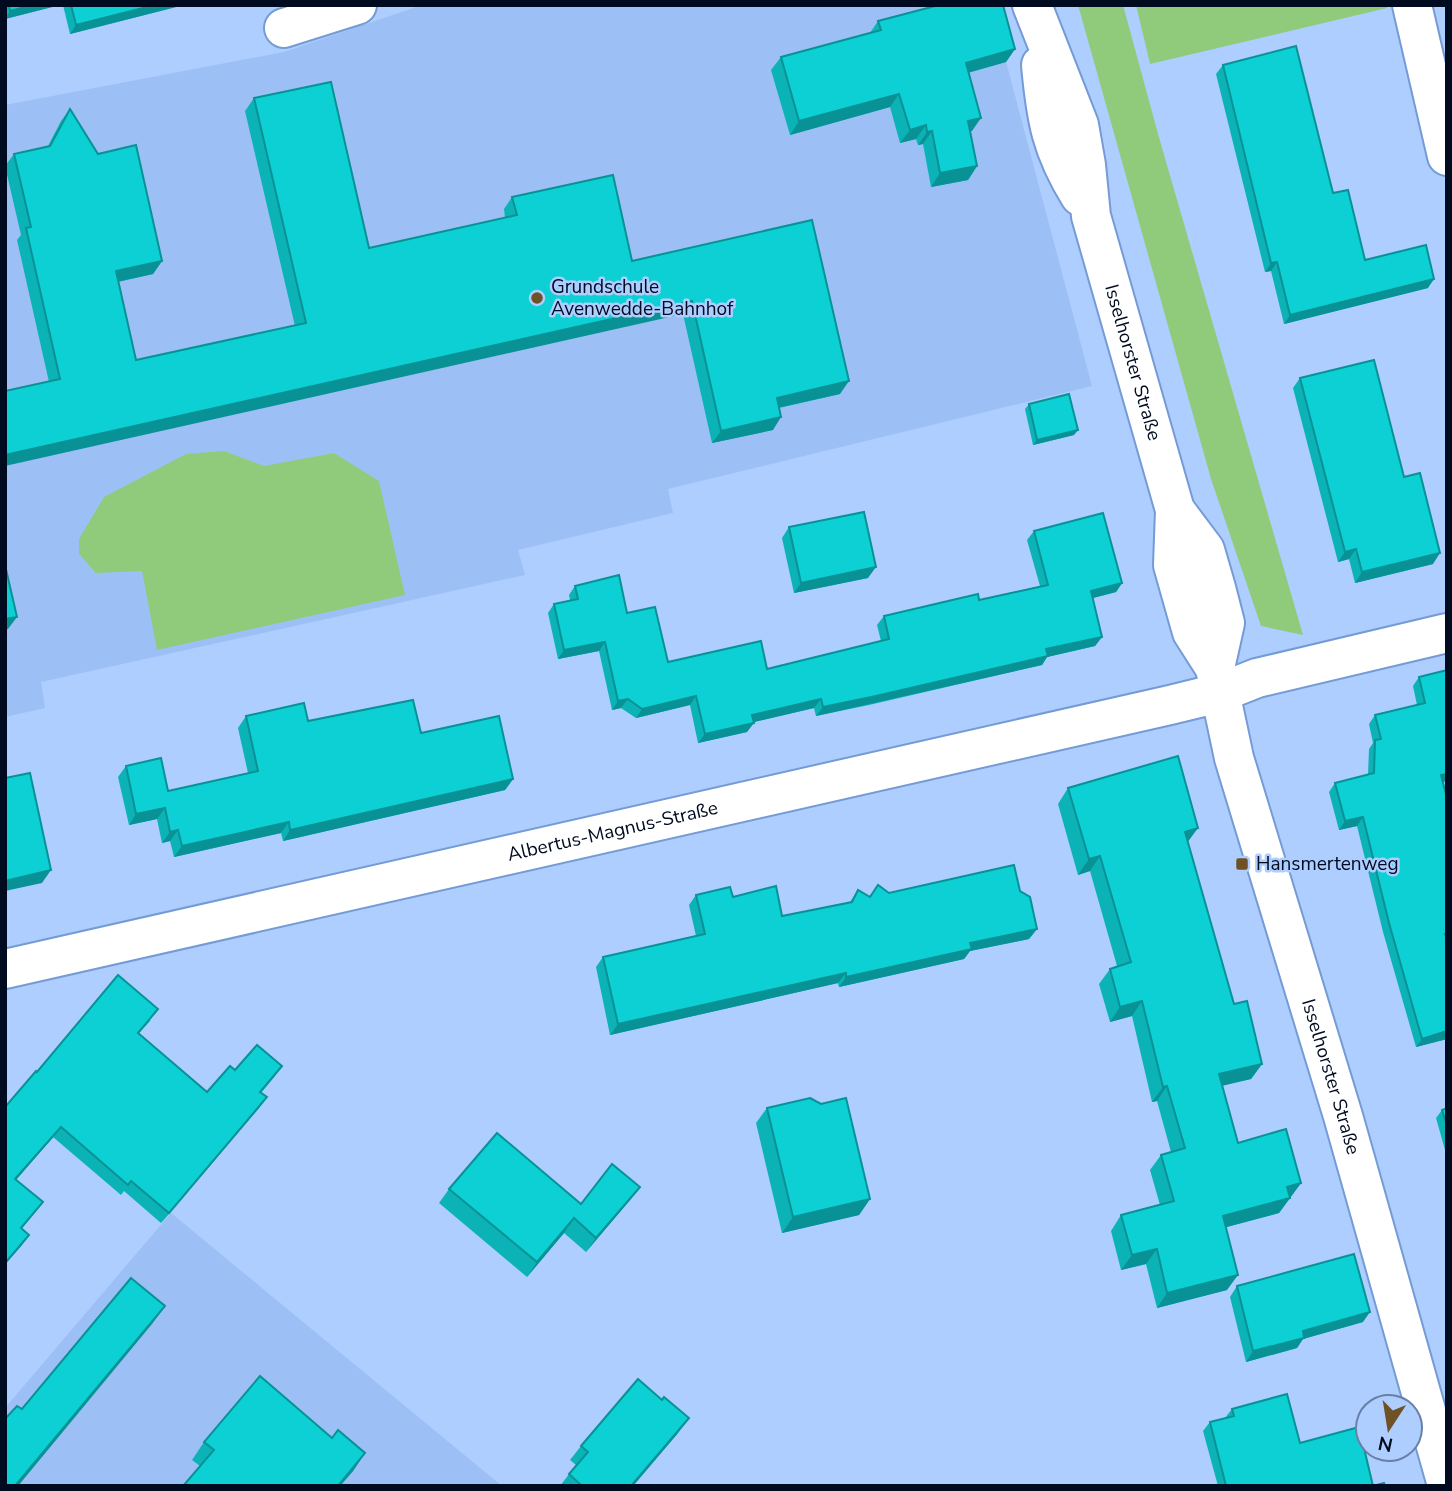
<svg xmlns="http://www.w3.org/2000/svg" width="1452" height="1491" font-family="'Nunito Sans',sans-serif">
<rect width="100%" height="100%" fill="#adceff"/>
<g fill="#9cc0f5">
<polygon points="422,5 991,5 1092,386 668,489 673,513 518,550 525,575 41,682 45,708 5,717 5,105 284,52"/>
<polygon points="171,1213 502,1486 5,1486 5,1408"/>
</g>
<g fill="#90cb7b">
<polygon points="1078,5 1123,5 1158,134 1303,635 1261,626 1211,479"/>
<polygon points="1136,5 1387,5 1387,8 1150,64"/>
<polygon points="224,451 264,466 334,453 379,481 405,595 157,650 142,571 96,573 79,554 79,539 104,497 186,454"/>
</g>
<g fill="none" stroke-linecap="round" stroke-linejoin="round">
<defs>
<g id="minor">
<polyline points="1412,5 1447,156"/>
<polyline points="284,28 357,5"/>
<path id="s1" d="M5,969L1170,705L1219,693L1257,678L1447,633"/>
</g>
<g id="tertiary">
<path id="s2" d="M1032,5L1079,125L1086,165L1091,216L1175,510L1173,565L1192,632L1215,668"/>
<path d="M1041,65C1046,119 1051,149 1080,196"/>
<path id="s3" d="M1175,510L1205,550L1216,588L1225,623L1215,668L1234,758L1343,1116L1447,1485"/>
</g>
</defs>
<use href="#minor" stroke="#749bd5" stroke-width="42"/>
<use href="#tertiary" stroke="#749bd5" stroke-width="42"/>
<use href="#minor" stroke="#fff" stroke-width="38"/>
<use href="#tertiary" stroke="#fff" stroke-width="38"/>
</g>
<g fill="#0bb3b7">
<polygon points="5,5 60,5 5,19"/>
<polygon points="63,5 177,5 176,7 70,34"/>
<polygon points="878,21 1015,49 1006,62 968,73 972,131 970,131 977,166 968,180 931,187 923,144 918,145 916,139 900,143 890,107 790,135 771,70 781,57 870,33"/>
<polygon points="1223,65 1333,193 1365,260 1428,288 1284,324 1271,271 1265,272 1216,74"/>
<polygon points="254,98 369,248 505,218 504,209 512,197 632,261 840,394 779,408 773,430 712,443 683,314 49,382 17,240 21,235 5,166 14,154 48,146 61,121 70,109 162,261 153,274 118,282 136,360 295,326 245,111"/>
<polygon points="1300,378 1404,477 1433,564 1355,583 1349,559 1338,562 1293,388"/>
<polygon points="1029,404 1074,435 1033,445 1025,409"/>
<polygon points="789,527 868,578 794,593 782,538"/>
<polygon points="1034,531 1122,583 1116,592 1093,598 1102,637 1095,646 1047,657 1042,665 869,705 816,716 814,708 753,722 747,732 698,743 690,705 636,718 621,708 612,710 599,651 558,659 548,613 554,604 570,600 569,595 575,586 627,613 668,662 767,669 881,641 877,625 884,616 979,600 1040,586 1027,540"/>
<polygon points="1419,677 1447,781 1443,782 1447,1039 1416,1047 1383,932 1357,826 1339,830 1329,792 1335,783 1368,775 1369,749 1373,743 1369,724 1375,715 1417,705 1413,686"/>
<polygon points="246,716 308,721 421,733 513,779 505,790 283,841 281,833 174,857 170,841 162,843 157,819 129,825 118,777 126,766 168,791 248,773 238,728"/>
<polygon points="1068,788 1188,843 1234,1004 1262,1064 1251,1079 1222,1085 1238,1143 1301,1183 1279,1213 1226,1227 1227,1290 1157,1308 1146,1264 1121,1270 1111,1231 1121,1215 1160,1205 1150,1170 1161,1155 1171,1152 1157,1101 1152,1102 1132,1016 1110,1022 1099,984 1110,969 1117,966 1090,871 1078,875 1058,804"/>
<polygon points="878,885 889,893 1020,891 1037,929 1029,939 970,951 964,959 839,987 838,983 610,1035 596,967 603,957 696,936 689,905 696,895 733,897 782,916 850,902 858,890 870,897"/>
<polygon points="151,1020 139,1033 207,1092 235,1070 275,1076 261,1093 259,1108 161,1223 124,1191 121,1195 53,1137 16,1180 35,1212 21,1229 22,1245 5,1264 5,1107 37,1072"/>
<polygon points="767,1108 870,1199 859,1215 782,1233 756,1123"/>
<polygon points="1447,1108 1447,1157 1436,1118 1442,1110"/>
<polygon points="640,1187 629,1201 586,1252 564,1233 527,1277 439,1203 449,1189 581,1204"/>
<polygon points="1237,1286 1363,1322 1303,1339 1297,1348 1246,1362 1230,1297"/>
<polygon points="1232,1409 1300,1443 1373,1486 1385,1486 1218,1486 1203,1431 1210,1422 1225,1418"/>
<polygon points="678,1433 633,1486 560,1486 576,1465 570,1460 581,1446"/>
<polygon points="332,1438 365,1453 353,1471 340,1486 183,1486 200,1466 192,1460 204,1442"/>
</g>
<g fill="#099295">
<polygon points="32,5 60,5 5,19 10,11"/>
<polygon points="155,5 177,5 176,7 70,34 76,25"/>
<polygon points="1015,49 1006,62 956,76 966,63"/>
<polygon points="899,94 890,107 790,135 799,121"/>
<polygon points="981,118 972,131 959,134 968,121"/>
<polygon points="926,125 916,139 900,143 910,130"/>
<polygon points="932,131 923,144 918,145 927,132"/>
<polygon points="977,166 968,180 931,187 940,173"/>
<polygon points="162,261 153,274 107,284 116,271"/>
<polygon points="1277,262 1271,271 1265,272 1271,263"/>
<polygon points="1434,279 1428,288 1284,324 1290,315"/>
<polygon points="692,301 683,314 5,466 5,455"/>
<polygon points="849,381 840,394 768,410 777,398"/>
<polygon points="781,417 773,430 712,443 721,431"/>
<polygon points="1078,430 1074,435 1033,445 1037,440"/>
<polygon points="1356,549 1349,559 1338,562 1345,552"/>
<polygon points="1440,553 1433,564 1355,583 1362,572"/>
<polygon points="876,567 868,578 794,593 801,583"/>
<polygon points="1122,583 1116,592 1085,600 1091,591"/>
<polygon points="17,617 8,629 5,630 5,619"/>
<polygon points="1102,637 1095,646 1047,657 1042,665 816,716 823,707 1046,649"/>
<polygon points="605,642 599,651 558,659 564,650"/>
<polygon points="696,696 690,705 636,718 642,709"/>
<polygon points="628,699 621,708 612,710 618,701"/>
<polygon points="821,699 814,708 746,724 752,715"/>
<polygon points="754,723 747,732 698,743 705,734"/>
<polygon points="1447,774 1447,781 1435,784 1441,775"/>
<polygon points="513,779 505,790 283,841 290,830"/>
<polygon points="165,808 157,819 129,825 136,814"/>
<polygon points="1363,817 1357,826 1339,830 1345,821"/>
<polygon points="289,822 281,833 174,857 182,846"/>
<polygon points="1198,828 1187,843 1185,832"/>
<polygon points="178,830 170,841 162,843 170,832"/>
<polygon points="1100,856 1090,871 1078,875 1089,859"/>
<polygon points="51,870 42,883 5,891 5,881"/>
<polygon points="1037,929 1029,939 970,951 964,959 839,987 846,977 970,943"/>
<polygon points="846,973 838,983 610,1035 618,1024"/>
<polygon points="1142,1001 1132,1016 1110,1022 1120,1007"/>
<polygon points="1447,1031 1447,1039 1416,1047 1422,1039"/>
<polygon points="1262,1064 1251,1079 1209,1089 1219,1074"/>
<polygon points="1167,1086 1157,1101 1152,1102 1163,1087"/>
<polygon points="267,1097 259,1108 161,1223 169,1213"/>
<polygon points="61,1127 53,1137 8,1189 15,1179"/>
<polygon points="1301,1183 1279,1213 1212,1231 1223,1216 1287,1187"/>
<polygon points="640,1187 629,1201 586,1252 596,1238"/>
<polygon points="870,1199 859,1215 782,1233 793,1217"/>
<polygon points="574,1218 564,1233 527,1277 537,1262"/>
<polygon points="29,1235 22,1245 5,1264 6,1262"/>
<polygon points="1157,1249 1146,1264 1121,1270 1132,1255"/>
<polygon points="1238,1275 1227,1290 1157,1308 1167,1293"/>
<polygon points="165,1306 152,1324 18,1486 15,1486"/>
<polygon points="1370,1312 1363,1322 1303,1339 1297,1348 1246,1362 1253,1351 1303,1331"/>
<polygon points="689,1418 678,1433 633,1486 631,1486"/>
<polygon points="365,1453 353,1471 340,1486 338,1486"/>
</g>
<g fill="#0dd0d5" stroke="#099295" stroke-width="2">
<polygon points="9,5 32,5 10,11"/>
<polygon points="71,5 155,5 76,25"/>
<polygon points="939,5 1003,5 1015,49 966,63 981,118 968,121 977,166 940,173 932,131 927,132 926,125 910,130 899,94 799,121 781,57 881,30 878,21"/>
<polygon points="1296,46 1333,193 1348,190 1365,260 1426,245 1434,279 1290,315 1277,262 1271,263 1223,65"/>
<polygon points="331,82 369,248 517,215 512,197 613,175 632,261 812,220 849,381 777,398 781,417 721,431 692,301 5,455 5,391 60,379 26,228 31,227 14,154 50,146 70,109 98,154 136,145 162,261 116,271 136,360 306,323 254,98"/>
<polygon points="1374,360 1404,477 1420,473 1440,553 1362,572 1356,549 1345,552 1300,378"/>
<polygon points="1069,394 1078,430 1037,440 1029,404"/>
<polygon points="864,512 876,567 801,583 789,527"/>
<polygon points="1103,513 1122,583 1091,591 1102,637 1046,649 1048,656 876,696 823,707 821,699 752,715 754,723 705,734 696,696 642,709 628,699 618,701 605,642 564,650 554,604 578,599 575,586 619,575 627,613 655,607 668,662 761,641 767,669 889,639 884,616 978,594 979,600 1048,585 1034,531"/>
<polygon points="5,565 17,617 5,619"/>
<polygon points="1447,670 1447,774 1441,775 1447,798 1447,933 1445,934 1447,940 1447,1031 1422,1039 1389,923 1363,817 1345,821 1335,783 1374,773 1375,740 1381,739 1375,715 1425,703 1419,677"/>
<polygon points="413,700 421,733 499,716 513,779 290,830 289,822 182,846 178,830 170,832 165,808 136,814 126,766 161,758 168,791 258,771 246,716 304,703 308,721"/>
<polygon points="1178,756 1198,828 1185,832 1234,1004 1247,1001 1262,1064 1219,1074 1238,1143 1286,1129 1301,1183 1287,1187 1290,1198 1223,1216 1238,1275 1167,1293 1157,1249 1132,1255 1121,1215 1174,1201 1161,1155 1185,1148 1167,1086 1163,1087 1142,1001 1120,1007 1110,969 1131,962 1100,856 1089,859 1068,788"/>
<polygon points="30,773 51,870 5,881 5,778"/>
<polygon points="1014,865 1020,891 1030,897 1037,929 970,943 972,949 846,977 846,973 618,1024 603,957 705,934 696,895 730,887 733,897 776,886 782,916 852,902 858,890 870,897 878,885 889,893"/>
<polygon points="118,975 158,1009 138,1033 207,1092 230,1066 235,1070 257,1045 282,1066 260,1092 267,1097 169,1213 131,1181 128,1185 61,1127 15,1179 43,1202 21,1228 29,1235 6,1262 5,1107 36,1071 37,1072"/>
<polygon points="810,1098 821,1104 846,1098 870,1199 793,1217 767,1108"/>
<polygon points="1447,1108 1447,1126 1442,1110"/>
<polygon points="497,1133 581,1204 612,1164 640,1187 596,1238 574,1218 537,1262 449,1189"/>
<polygon points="1354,1254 1370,1312 1303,1331 1304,1338 1253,1351 1237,1286"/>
<polygon points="131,1278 165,1306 15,1486 5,1486 5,1419 17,1406 22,1409"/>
<polygon points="260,1376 332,1438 338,1430 365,1453 338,1486 183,1486 214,1450 204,1442"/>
<polygon points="638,1379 662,1400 664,1397 689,1418 631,1486 582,1486 569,1474 588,1452 581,1446"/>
<polygon points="1287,1394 1300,1443 1359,1427 1373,1486 1384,1483 1385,1486 1226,1486 1210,1422 1234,1416 1232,1409"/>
</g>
<g fill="#6e5225" stroke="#adceff" stroke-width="2.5">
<circle cx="537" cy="298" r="7"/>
<rect x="1235" y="857" width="14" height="14" rx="3.5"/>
</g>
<g text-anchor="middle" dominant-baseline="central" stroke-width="5" stroke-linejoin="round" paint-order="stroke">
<g font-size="19" fill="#010b20" stroke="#adceff" text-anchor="start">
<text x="551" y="287">Grundschule<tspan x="551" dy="22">Avenwedde-Bahnhof</tspan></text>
<text x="1256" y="864">Hansmertenweg</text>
</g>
<g font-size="19" fill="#010b20" stroke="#adceff">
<text stroke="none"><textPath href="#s2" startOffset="373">Isselhorster Straße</textPath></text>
<text stroke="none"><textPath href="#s1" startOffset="623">Albertus-Magnus-Straße</textPath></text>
<text stroke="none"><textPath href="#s3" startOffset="597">Isselhorster Straße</textPath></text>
</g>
</g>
<rect width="1452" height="1491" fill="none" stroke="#010b20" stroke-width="14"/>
<g transform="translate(1389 1428) rotate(192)"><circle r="33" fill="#adceff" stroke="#6880a6" stroke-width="2"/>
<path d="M0-5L12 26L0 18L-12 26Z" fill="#6e5225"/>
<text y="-10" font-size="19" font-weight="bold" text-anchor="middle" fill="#010b20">N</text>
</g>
</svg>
